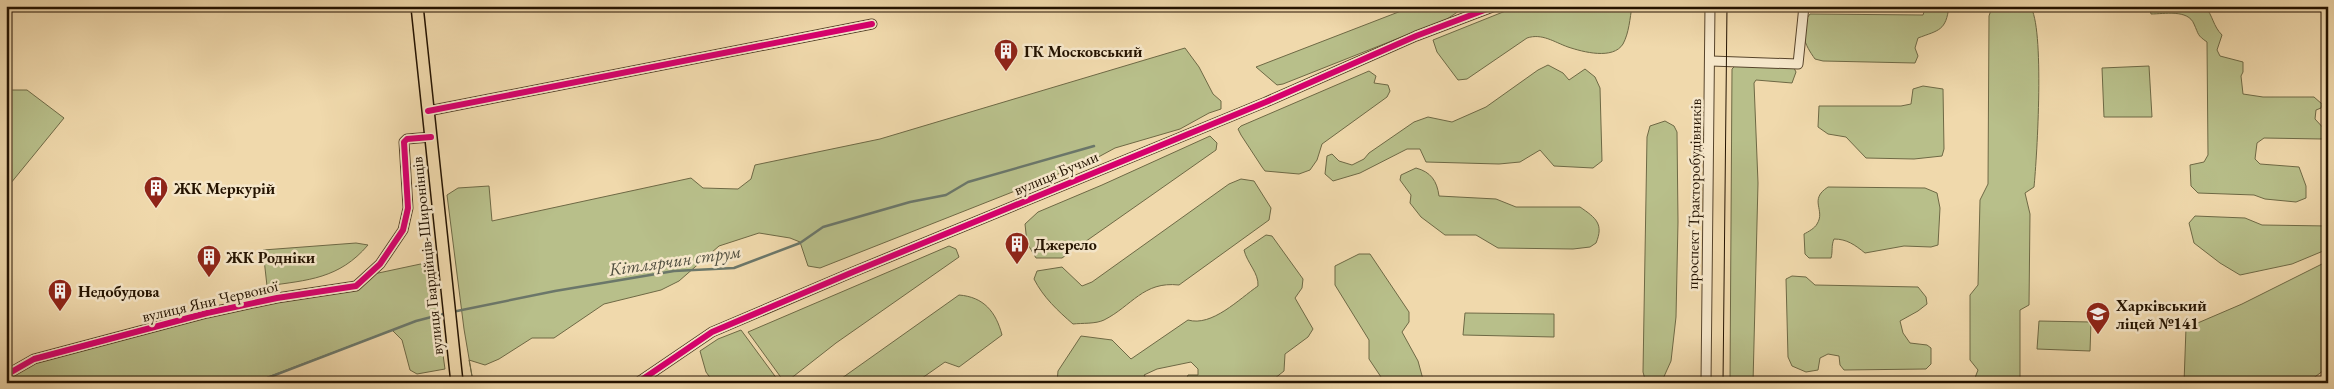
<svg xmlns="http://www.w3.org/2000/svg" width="2334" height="389" font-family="'EB Garamond',serif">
<rect width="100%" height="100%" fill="#f0d9ac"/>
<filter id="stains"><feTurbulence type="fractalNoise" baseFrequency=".004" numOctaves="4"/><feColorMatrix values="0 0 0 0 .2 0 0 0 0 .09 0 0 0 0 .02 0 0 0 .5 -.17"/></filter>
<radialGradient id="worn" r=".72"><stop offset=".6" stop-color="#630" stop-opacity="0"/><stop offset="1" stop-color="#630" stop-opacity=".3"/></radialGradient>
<g fill="#b8bf8a" stroke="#6e6945">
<polygon points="1414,6 1460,8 1459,11 1447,19 1283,84 1277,85 1256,67"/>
<path d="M1518,6H1632C1630,18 1629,33 1623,44C1613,60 1583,52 1568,47C1554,42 1542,33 1527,38L1467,79L1458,80L1437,52L1433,40Z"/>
<path d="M1926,6H1949C1946,31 1939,30 1918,38L1915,48L1918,56L1915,63L1823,61L1815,59C1805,45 1797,30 1810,14L1923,15Z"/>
<path d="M2030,6C2045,26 2037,157 2034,187L2025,193L2030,214L2029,305L2020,310V383H1973L1978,370L1970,360V295L1978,285L1980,200L1988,184L1989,16L1992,7Z"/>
<path d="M2149,6H2205C2213,16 2213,26 2222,35L2217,50L2220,56L2243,62V72L2241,76L2243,94L2263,97H2314L2322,104L2321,108L2316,110L2315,119L2327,132L2325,137L2322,139L2264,138L2257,143L2255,159L2260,164L2299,167L2306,186V198L2296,202L2265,199L2254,195L2198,193L2191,186L2190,165L2204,162L2208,155L2207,42C2197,35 2199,35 2194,24C2188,9 2164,14 2151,14Z"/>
<polygon points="2257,6 2328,6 2326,8 2258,9"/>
<polygon points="1185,48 1199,67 1213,94 1221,101 1221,109 1209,113 1180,129 1115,148 1091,161 820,268 808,266 800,242 790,238 759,233 719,246 679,281 661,290 604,304 554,338 532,338 499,359 485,365 469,360 472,376 464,329 447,195 458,188 489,186 492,221 691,178 703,188 738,189 751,179 755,165 880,139"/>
<polygon points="1548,65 1563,73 1569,80 1585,69 1595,77 1600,88 1602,161 1593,168 1554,166 1540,150 1520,162 1499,164 1426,162 1420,149 1407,149 1360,173 1333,181 1325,174 1327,156 1332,154 1339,161 1352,165 1364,159 1369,153 1414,122 1428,117 1452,122 1486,107 1538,70"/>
<polygon points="1736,65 1793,66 1796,72 1792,83 1756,80 1754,83 1758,183 1753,383 1730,383 1732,69"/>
<polygon points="2149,66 2152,117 2104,117 2102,68"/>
<polygon points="1369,71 1376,76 1374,83 1388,85 1390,91 1387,97 1322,144 1317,160 1310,170 1299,174 1265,171 1262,167 1241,135 1238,129 1241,126"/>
<polygon points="1923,86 1943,89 1944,149 1942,156 1914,159 1866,158 1846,137 1828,134 1818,127 1819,106 1901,106 1911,104 1913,89"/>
<polygon points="6,90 27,90 64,118 6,189"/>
<polygon points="1665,121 1674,126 1677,132 1678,222 1676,317 1671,361 1662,381 1661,383 1646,383 1643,372 1647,137 1650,126"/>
<polygon points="1210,136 1217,143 1216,150 1062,258 1036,258 1027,243 1025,224 1038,212 1102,185"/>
<path d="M1416,168C1431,172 1437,181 1439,196L1496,199L1516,207H1580C1596,218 1604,224 1596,243L1590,247L1573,249L1498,248L1476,235H1445L1421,217L1410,203L1411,195L1400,180L1401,175Z"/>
<path d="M1241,179L1254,181L1271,208L1269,220L1179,285C1143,281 1132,306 1104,320C1096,324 1082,323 1073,324C1058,311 1043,297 1034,279L1037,271L1062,267L1082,286L1092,282L1229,184Z"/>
<path d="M1828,187L1925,188L1937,193L1940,208L1938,245L1931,247L1904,246L1865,253C1855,245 1847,239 1834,239C1831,246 1833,251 1831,258H1809L1805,254L1804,234C1808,232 1815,228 1817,224C1826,210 1808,200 1828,187Z"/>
<polygon points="2195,216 2245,218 2262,225 2328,226 2328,249 2292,264 2240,275 2220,263 2194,243 2189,223"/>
<path d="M1266,235L1272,236L1303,279L1302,288L1295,298L1313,329L1308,337L1285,354L1284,371L1269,383H1187L1186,380L1188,375H1198V369L1191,362L1157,369L1144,375L1149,383H1057L1058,371L1081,336L1112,340L1131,359L1188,320C1212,327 1239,299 1258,286C1259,273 1247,263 1244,250Z"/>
<path d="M356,243L368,245C339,279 308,280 267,286L263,250Z"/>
<polygon points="949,246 956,249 959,257 836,343 785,383 748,332"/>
<polygon points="1359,254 1370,254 1409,312 1409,322 1402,332 1418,361 1424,383 1385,383 1369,359 1369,340 1335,285 1335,266"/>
<polygon points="2328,261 2328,367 2307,383 2184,383 2186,328 2242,304"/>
<polygon points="430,262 445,369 417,374 410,370 402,340 392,330 252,383 6,383 6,375 34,359 144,330 355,286 369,275"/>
<polygon points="1792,276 1806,277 1815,285 1918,287 1926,297 1927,304 1918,311 1900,321 1903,333 1910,343 1927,345 1931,348 1931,364 1926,369 1844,370 1840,365 1839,356 1828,354 1820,358 1818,370 1806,372 1792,366 1788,357 1786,279"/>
<path d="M959,295C984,297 996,312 1002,335L959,367L945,362L915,383H835Z"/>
<polygon points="1465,313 1554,314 1554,337 1463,335"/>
<polygon points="2039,321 2091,322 2090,351 2037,349"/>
<polygon points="741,330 780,383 714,383 706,372 700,351 718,339"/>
</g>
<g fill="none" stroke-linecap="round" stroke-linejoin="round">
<g stroke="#6b776a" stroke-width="2.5">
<polyline points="452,312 555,291 674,271 734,268 800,243 823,227 910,202 946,195 968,182 1094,146"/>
<polyline points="254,383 416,321 447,313"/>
</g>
<defs>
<g id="minor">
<polyline points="1711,61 1798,64 1804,6"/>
<polyline points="428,111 872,24"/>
<polyline points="6,375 34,359 207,313 277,298 356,286 380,264 403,230 408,208 404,142 407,139 431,137"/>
<polyline points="637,383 712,332 853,272 1266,102 1416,36 1495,6"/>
<polyline points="1706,383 1710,6"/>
</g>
<polyline id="major" points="417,6 457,383"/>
</defs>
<use href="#minor" stroke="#57442b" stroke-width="11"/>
<use href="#major" stroke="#241300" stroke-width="14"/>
<use href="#minor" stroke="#f5e6c9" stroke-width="9"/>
<use href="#major" stroke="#f0d9ac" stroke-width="11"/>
<polyline stroke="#241300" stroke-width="1" points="1723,383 1727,6"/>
<defs>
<g id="cycleway">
<polyline points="428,111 872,24"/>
<polyline points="6,375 34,359 207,313 277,298 356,286 380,264 403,230 408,208 404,142 407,139 431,137"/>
<polyline points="637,383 712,332 853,272 1266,102 1416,36 1495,6"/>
</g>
</defs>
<use href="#cycleway" stroke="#f5e6c9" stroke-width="9"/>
<use href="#cycleway" stroke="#d6006c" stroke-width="6"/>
</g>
<defs>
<symbol id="building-pin" viewBox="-11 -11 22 30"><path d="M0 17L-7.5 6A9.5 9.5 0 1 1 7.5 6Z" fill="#8f2418" stroke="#f5e6c9"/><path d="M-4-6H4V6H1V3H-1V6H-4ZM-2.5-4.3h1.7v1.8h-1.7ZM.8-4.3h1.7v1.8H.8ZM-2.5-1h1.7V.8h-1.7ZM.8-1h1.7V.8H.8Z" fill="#fff"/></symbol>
<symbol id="school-pin" viewBox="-11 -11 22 30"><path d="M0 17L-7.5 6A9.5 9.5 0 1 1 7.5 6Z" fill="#8f2418" stroke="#f5e6c9"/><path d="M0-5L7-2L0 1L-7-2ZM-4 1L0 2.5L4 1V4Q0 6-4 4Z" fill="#fff"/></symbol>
</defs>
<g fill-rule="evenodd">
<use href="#building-pin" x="992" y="37" width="28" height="38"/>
<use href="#building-pin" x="142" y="174" width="28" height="38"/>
<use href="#building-pin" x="1003" y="230" width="28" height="38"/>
<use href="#building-pin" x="195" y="243" width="28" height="38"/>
<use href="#building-pin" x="46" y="277" width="28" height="38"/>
<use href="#school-pin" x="2084" y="300" width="28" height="38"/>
</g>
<g text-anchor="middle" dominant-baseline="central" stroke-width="5" stroke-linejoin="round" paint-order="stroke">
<g font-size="16" font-weight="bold" fill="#241300" stroke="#f5e6c9" text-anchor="start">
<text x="1024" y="51">ГК Московський</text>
<text x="174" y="188">ЖК Меркурій</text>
<text x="1034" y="244">Джерело</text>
<text x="226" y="257">ЖК Родніки</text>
<text x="78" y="291">Недобудова</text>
<text x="2116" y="305">Харківський<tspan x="2116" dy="18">ліцей №141</tspan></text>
</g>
<g font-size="16" fill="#241300" stroke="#f5e6c9">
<text transform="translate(1056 173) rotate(-23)">вулиця Бучми</text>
<text transform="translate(1694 194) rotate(-89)">проспект Тракторобудівників</text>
<text transform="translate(427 256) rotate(-96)">вулиця Гвардійців-Широнінців</text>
<text transform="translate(210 301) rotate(-13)">вулиця Яни Червоної</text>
</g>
<g font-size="18" font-style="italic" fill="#4e4d3e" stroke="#f5e6c9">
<text transform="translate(675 260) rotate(-8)">Кітлярчин струм</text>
</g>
</g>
<rect width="2334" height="389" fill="none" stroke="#f0d9ac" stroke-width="25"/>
<rect x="8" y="8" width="2319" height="374" fill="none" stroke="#241300" stroke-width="2.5"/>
<rect x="12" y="12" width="2309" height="364" fill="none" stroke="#241300"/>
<rect width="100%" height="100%" filter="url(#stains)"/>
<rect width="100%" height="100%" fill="url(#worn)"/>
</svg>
